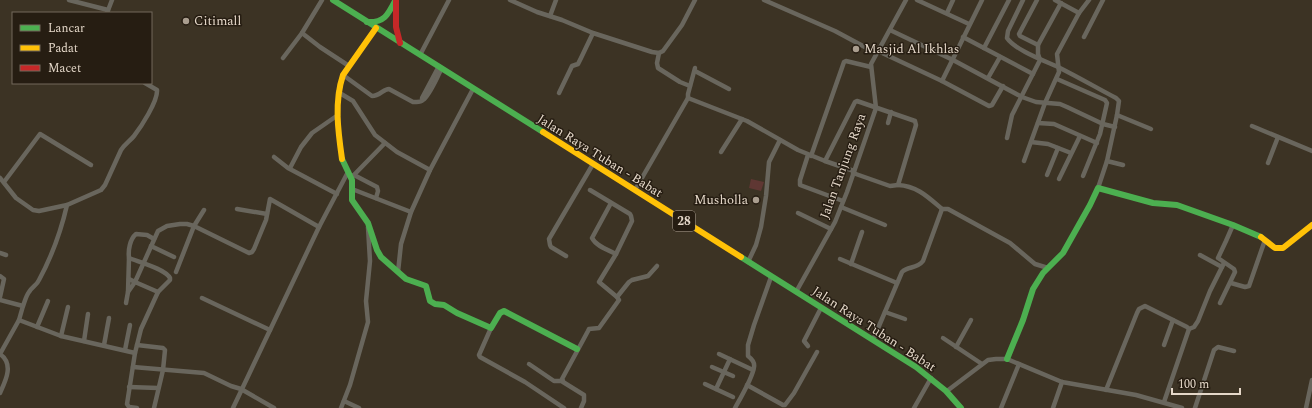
<svg xmlns="http://www.w3.org/2000/svg" width="1312" height="408" font-family="Spectral,serif">
<rect width="100%" height="100%" fill="#3c3324"/>
<polygon fill="#5f3733" points="751,179 764,182 761,191 749,188"/>
<g fill="none" stroke-linecap="round" stroke-linejoin="round">
<g stroke="#69665d" stroke-width="4.5">
<polyline points="69,0 108,10"/>
<polyline points="510,0 537,12 562,20 593,33 652,52 659,53 663,51 682,25 695,0"/>
<polyline points="764,0 835,31 876,53"/>
<polyline points="917,0 969,24"/>
<path d="M1023,0L1008,31L1007,38C1015,50 1045,61 1058,67C1078,77 1097,88 1116,98L1119,101L1117,115L1107,161L1123,165"/>
<polyline points="1037,0 1019,34 1020,36 1038,45"/>
<polyline points="1055,0 1079,13"/>
<polyline points="107,13 112,0"/>
<polyline points="947,13 953,0"/>
<polyline points="550,16 556,0"/>
<polyline points="890,30 953,60 1022,97 1036,102 1060,104 1067,107 1103,124 1115,127"/>
<polyline points="302,33 320,47 349,66"/>
<polyline points="963,37 1033,74"/>
<polyline points="1084,37 1103,0"/>
<polyline points="984,48 1009,0"/>
<polyline points="878,51 942,81 989,106 992,105 1003,86"/>
<polyline points="659,53 657,63 658,68 680,82 690,86"/>
<polyline points="420,55 449,0"/>
<polyline points="283,58 302,33 322,0"/>
<polyline points="695,71 729,89"/>
<path d="M343,75L372,96C380,96 383,89 389,89L413,102C417,102 420,103 423,100C430,95 437,77 442,68"/>
<polyline points="988,78 1000,57"/>
<polyline points="1057,79 1105,100 1107,103 1100,134 1083,176"/>
<polyline points="942,81 982,0"/>
<polyline points="338,92 353,101 375,135 397,152 430,170"/>
<polyline points="559,93 572,66 578,64 581,58 593,33"/>
<polyline points="422,98 439,66"/>
<polyline points="688,98 747,121 798,150 825,161 854,171"/>
<polyline points="1117,115 1151,129"/>
<polyline points="888,123 891,112"/>
<polyline points="1038,123 1054,124 1097,143"/>
<polyline points="1252,126 1312,151"/>
<polyline points="1007,138 1012,115 1040,60 1038,54 1038,45 1061,3"/>
<polyline points="1031,142 1048,144 1071,153"/>
<polyline points="721,152 742,119"/>
<polyline points="808,155 800,180 800,185 843,201"/>
<polyline points="811,156 844,62 846,61 871,67"/>
<polyline points="274,157 288,168 337,194"/>
<polyline points="825,161 855,102 857,101 915,121 916,125 898,185 890,186 853,173"/>
<polyline points="1024,161 1045,103 1059,72 1057,54 1079,13 1089,0"/>
<polyline points="1268,163 1278,137"/>
<polyline points="290,168 301,147 312,133 338,115"/>
<polyline points="354,175 377,187 378,191 376,198"/>
<polyline points="1047,175 1058,148"/>
<polyline points="0,178 16,198 33,210 39,211 67,205"/>
<polyline points="351,178 385,143"/>
<polyline points="1059,179 1080,136"/>
<polyline points="4,182 40,134 91,165"/>
<path d="M898,185C917,186 928,197 942,209"/>
<polyline points="1098,188 1107,161"/>
<polyline points="352,189 411,212"/>
<polyline points="635,190 688,98 688,94 695,68"/>
<path d="M611,203L592,238C596,246 608,250 616,254"/>
<polyline points="841,207 885,225"/>
<polyline points="237,209 267,214"/>
<polyline points="798,213 831,229"/>
<polyline points="151,246 174,257"/>
<polyline points="0,253 6,255"/>
<polyline points="1200,255 1222,267"/>
<polyline points="566,256 551,247 550,245 549,239 593,164"/>
<polyline points="840,259 897,283"/>
<polyline points="748,262 756,245 761,227 766,196 769,162 780,140"/>
<polyline points="851,264 862,232"/>
<polyline points="176,272 194,226 204,210"/>
<polyline points="398,272 401,244 411,212 430,170 473,89"/>
<polyline points="0,276 4,279 0,297"/>
<polyline points="129,279 135,282 158,231 167,226 180,224 187,224 194,226 249,253 252,252 254,249 266,220 270,199 319,227"/>
<polyline points="1231,283 1245,287 1249,286 1265,240"/>
<polyline points="128,292 129,258"/>
<polyline points="796,292 835,222 847,192 876,108 871,64 906,0"/>
<polyline points="617,297 629,282 632,280 648,276 657,266"/>
<polyline points="202,298 270,330"/>
<polyline points="0,300 23,306 19,320"/>
<polyline points="126,303 128,292 135,282 158,292"/>
<polyline points="1220,303 1235,272 1234,269 1218,258 1226,241 1233,225"/>
<path d="M23,306C25,301 26,296 29,292C32,287 37,285 39,280C52,256 61,231 67,205L101,190L105,185L121,150C125,144 130,141 134,136C141,127 158,101 157,90L145,83"/>
<polyline points="885,312 905,319"/>
<polyline points="37,327 48,301"/>
<polyline points="491,328 479,355 480,357 525,382 564,408"/>
<polyline points="1189,329 1194,327 1198,321 1210,291 1224,263"/>
<polyline points="61,336 68,307"/>
<polyline points="943,338 982,364"/>
<path d="M873,340L902,272C908,266 917,269 923,261L942,209H948L1010,243L1035,264L1048,268"/>
<polyline points="84,341 88,314"/>
<polyline points="104,345 109,318"/>
<polyline points="137,345 163,348 165,350 163,370 154,408"/>
<polyline points="1164,345 1173,320"/>
<polyline points="808,346 804,341 821,308"/>
<polyline points="956,347 971,320"/>
<polyline points="125,350 130,325"/>
<polyline points="719,354 753,370"/>
<polyline points="529,364 554,381 563,381"/>
<polyline points="133,367 204,373 231,386 241,389 274,408"/>
<polyline points="712,367 733,376"/>
<polyline points="705,384 733,397"/>
<polyline points="747,385 783,405 785,405 794,393 817,352"/>
<polyline points="129,387 158,388"/>
<polyline points="716,389 730,359"/>
<polyline points="1106,390 1137,313 1139,309 1145,306 1187,327 1189,329 1164,402"/>
<polyline points="947,391 988,360 996,359 1007,359 1062,382 1136,395 1182,408"/>
<path d="M0,393C6,380 14,364 0,354L19,320L61,336L135,353"/>
<polyline points="344,401 359,408"/>
<path d="M137,408L129,407L127,404L135,353L141,329L158,292L170,280V278C166,269 139,262 129,258C128,250 130,239 136,234L147,235L154,239"/>
<polyline points="233,408 319,227 348,172"/>
<polyline points="341,408 350,385 368,322 366,301 370,261 368,227"/>
<polyline points="581,408 584,401 584,395 563,382 562,379 588,331 589,329 599,328 619,300 617,297 599,282 616,254 632,221 631,216 630,214 590,190"/>
<path d="M735,408C740,399 753,377 754,367C755,362 752,359 748,356V345L754,325L771,277"/>
<polyline points="914,408 931,378"/>
<polyline points="1001,408 1019,364"/>
<polyline points="1053,408 1062,382"/>
<polyline points="1195,408 1214,350 1218,347 1234,351"/>
<polyline points="1306,408 1312,380"/>
</g>
<g stroke="#4caf50" stroke-width="6">
<polyline points="333,0 543,132"/>
<path d="M367,22C384,23 388,15 395,1"/>
<polyline points="342,159 352,180 352,200 368,223 377,250 381,257 406,279 426,286 430,301 435,304 444,305 457,313 491,328 500,313 504,311 577,349"/>
<polyline points="741,257 916,367 946,391 961,408"/>
<polyline points="1007,359 1023,320 1033,289 1043,273 1063,253 1090,205 1098,188 1153,203 1177,205 1233,225 1261,237"/>
</g>
<g stroke="#ffc107" stroke-width="6">
<polyline points="543,132 741,257"/>
<path d="M342,159C338,131 334,102 343,75L376,28"/>
<polyline points="1261,237 1275,248 1283,248 1312,225"/>
</g>
<polyline stroke="#c62828" stroke-width="6" points="396,0 396,27 400,43"/>
</g>
<g fill="#aa9e8f" stroke="#261d12" stroke-width="1.5">
<circle cx="186" cy="21" r="4"/>
<circle cx="856" cy="49" r="4"/>
<circle cx="756" cy="200" r="4"/>
</g>
<g text-anchor="middle" dominant-baseline="central" stroke-width="3" stroke-linejoin="round" paint-order="stroke">
<rect fill="#261d12" stroke="#aca092" stroke-width="1" x="673" y="211" width="22" height="20" rx="3"/>
<g font-size="12" font-weight="bold" fill="#e5d8c9">
<text x="684" y="221">28</text>
</g>
<g font-size="13" fill="#e5d8c9" stroke="#261d12" text-anchor="start">
<text x="194" y="21">Citimall</text>
<text x="864" y="49">Masjid Al Ikhlas</text>
<text x="748" y="200" text-anchor="end">Musholla</text>
</g>
<g font-size="13" fill="#e5d8c9" stroke="#261d12">
<text transform="translate(600 156) rotate(32)">Jalan Raya Tuban - Babat</text>
<text transform="translate(843 166) rotate(-70)">Jalan Tanjung Raya</text>
<text transform="translate(874 329) rotate(33)">Jalan Raya Tuban - Babat</text>
</g>
</g>
<rect x="12" y="12" width="140" height="72" fill="#261d12" stroke="#72685b"/>
<rect x="20" y="25" width="20" height="6" fill="#4caf50" stroke="#72685b"/>
<text x="48" y="32" font-size="12" fill="#e5d8c9">Lancar</text>
<rect x="20" y="45" width="20" height="6" fill="#ffc107" stroke="#72685b"/>
<text x="48" y="52" font-size="12" fill="#e5d8c9">Padat</text>
<rect x="20" y="65" width="20" height="6" fill="#c62828" stroke="#72685b"/>
<text x="48" y="72" font-size="12" fill="#e5d8c9">Macet</text>
<path d="M1172 388v6h68v-6" fill="none" stroke="#e5d8c9" stroke-width="2"/>
<text x="1178" y="388" font-size="12" fill="#e5d8c9" stroke="#261d12" stroke-width="3" paint-order="stroke">100 m</text>
</svg>
